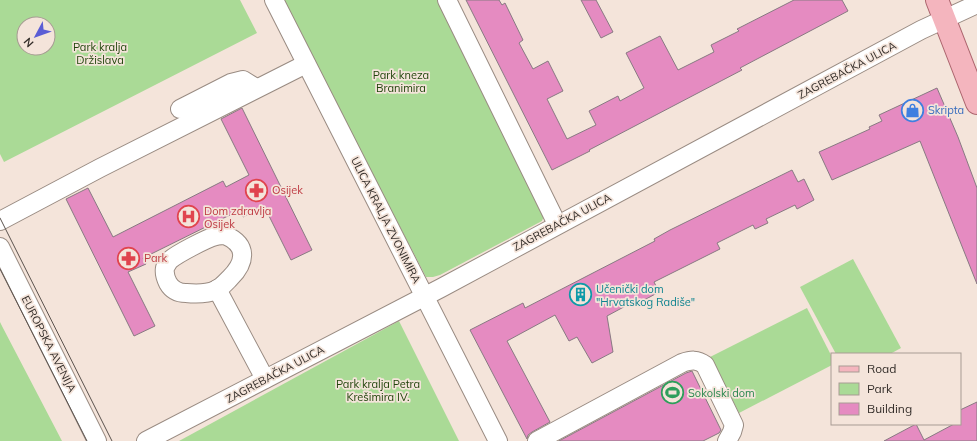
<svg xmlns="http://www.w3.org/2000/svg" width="977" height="441" font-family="Mulish,sans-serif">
<rect width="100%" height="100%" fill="#f4e4da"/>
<g fill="#aada96" fill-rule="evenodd">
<path d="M0,0H240L257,33L4,162L0,154ZM24,24H48V48H24Z"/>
<polygon points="282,0 437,0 543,210 544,216 542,221 440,275 433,277 426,277"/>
<polygon points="853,259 901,348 890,354 836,354 800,287"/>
<polygon points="807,308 832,357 832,365 739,413 710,357"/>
<polygon points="399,321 459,441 179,441"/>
<polygon points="0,322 3,328 62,441 0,441"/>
</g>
<g fill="#e58bc1" stroke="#887a82">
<polygon points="466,0 499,0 502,5 505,3 523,40 519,43 533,69 548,61 563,91 547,99 567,139 596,125 589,111 618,96 620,101 644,88 626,53 660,36 678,70 714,52 711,45 739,31 737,29 794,0 842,0 848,11 740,68 742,70 696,94 589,150 590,151 552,170"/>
<polygon points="581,0 596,0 613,32 601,38"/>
<polygon points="937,88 958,137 977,188 977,284 920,141 832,180 819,152 870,129 869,127 882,121 879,115"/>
<polygon points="242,108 312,250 291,260 264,206 243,217 240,210 143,258 146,264 128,272 155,326 134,336 66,199 88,188 113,237 223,181 226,187 249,175 221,119"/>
<polygon points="792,170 798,182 804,179 814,200 797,209 795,205 766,219 768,223 755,229 753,225 717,243 720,249 654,282 659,292 635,305 633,302 607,316 613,352 592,363 577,337 569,341 555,315 507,341 550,422 532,432 528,435 527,439 470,330 523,303 525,308 655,241 654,239 670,230"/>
<polygon points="692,371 721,430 719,433 703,441 559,441 686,373"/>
<polygon points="977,402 977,441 884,441 916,424 924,440 954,424 960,424 960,410"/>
</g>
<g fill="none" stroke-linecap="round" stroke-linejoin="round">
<defs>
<g id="minor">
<polyline points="274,0 498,441"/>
<polyline points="447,0 557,224"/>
<polyline points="180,109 231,83 243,80 256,88"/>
<polyline points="0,221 100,168 306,64"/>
<path d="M225,235C248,245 246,262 230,278C226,282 222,287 216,290C207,294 196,294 186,293C178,293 172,290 168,283C166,279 164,273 165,268C166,266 168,262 170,260C177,254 207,238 216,236C219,235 222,235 225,235Z"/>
<polyline points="0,247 97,441"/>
<polyline points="217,289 265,379"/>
<polyline points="146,441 441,288 921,30 977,4"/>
<path d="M537,441L682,363C691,360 697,359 705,365L734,425L732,432L727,441"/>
</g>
<polyline id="major" points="937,0 977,103"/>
</defs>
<use href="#minor" stroke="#998b82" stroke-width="20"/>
<use href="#major" stroke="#ac656e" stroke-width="24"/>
<use href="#minor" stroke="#fff" stroke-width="18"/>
<use href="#major" stroke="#f4b5be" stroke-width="22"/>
<g stroke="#5b534e" stroke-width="1">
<polyline points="0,218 112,441"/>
<polyline points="0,269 87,441"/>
</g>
</g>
<defs>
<symbol id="shop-ring" viewBox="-11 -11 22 22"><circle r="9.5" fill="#f4e4da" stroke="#3f7fe0" stroke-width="1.5"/><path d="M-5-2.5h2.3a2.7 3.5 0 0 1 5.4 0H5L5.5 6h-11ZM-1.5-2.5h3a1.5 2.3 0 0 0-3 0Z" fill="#3f7fe0"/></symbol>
<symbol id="pharmacy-ring" viewBox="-11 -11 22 22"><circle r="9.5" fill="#f4e4da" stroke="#e0444e" stroke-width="1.5"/><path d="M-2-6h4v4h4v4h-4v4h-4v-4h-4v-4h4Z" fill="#e0444e"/></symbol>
<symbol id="hospital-ring" viewBox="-11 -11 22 22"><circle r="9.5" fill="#f4e4da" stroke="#e0444e" stroke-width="1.5"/><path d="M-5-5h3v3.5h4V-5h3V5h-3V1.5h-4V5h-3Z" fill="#e0444e"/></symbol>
<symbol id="building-ring" viewBox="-11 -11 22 22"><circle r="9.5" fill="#f4e4da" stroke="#0f9aa8" stroke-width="1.5"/><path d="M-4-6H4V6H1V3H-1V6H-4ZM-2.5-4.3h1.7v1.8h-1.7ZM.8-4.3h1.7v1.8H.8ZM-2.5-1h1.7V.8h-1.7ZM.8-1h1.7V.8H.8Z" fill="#0f9aa8"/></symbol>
<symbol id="stadium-ring" viewBox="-11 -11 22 22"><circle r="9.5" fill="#f4e4da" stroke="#2e9e5b" stroke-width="1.5"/><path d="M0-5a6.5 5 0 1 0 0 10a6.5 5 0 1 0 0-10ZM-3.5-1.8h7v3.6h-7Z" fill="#2e9e5b"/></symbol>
</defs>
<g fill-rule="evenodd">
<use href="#shop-ring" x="900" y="98" width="25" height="25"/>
<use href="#pharmacy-ring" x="244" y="178" width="25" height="25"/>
<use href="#hospital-ring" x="176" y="204" width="25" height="25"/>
<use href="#pharmacy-ring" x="116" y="246" width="25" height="25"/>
<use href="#building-ring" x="568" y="282" width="25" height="25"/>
<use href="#stadium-ring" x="660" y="380" width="25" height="25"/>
</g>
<g text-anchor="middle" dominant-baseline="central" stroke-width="3.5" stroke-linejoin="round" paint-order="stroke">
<g font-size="11" fill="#20440b" stroke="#f4e4da">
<text x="100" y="47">Park kralja<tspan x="100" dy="13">Držislava</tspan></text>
<text x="401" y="75">Park kneza<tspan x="401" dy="13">Branimira</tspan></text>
<text x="378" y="384">Park kralja Petra<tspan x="378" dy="13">Krešimira IV.</tspan></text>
</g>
<g font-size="11" fill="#332d29" stroke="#f4e4da">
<text transform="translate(847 70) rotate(-28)">ZAGREBAČKA ULICA</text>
<text transform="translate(386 220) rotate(63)">ULICA KRALJA ZVONIMIRA</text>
<text transform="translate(562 222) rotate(-28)">ZAGREBAČKA ULICA</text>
<text transform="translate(49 344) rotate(63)">EUROPSKA AVENIJA</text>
<text transform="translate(275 374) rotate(-28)">ZAGREBAČKA ULICA</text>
</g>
<g font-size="11" fill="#366cbe" stroke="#f4e4da" text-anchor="start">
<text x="928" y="110">Skripta</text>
</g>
<g font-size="11" fill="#be3a42" stroke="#f4e4da" text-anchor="start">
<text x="272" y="190">Osijek</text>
<text x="204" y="211">Dom zdravlja<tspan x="204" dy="13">Osijek</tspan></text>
<text x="144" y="258">Park</text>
</g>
<g font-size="11" fill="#0d838f" stroke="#f4e4da" text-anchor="start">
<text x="596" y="289">Učenički dom<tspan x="596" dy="13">"Hrvatskog Radiše"</tspan></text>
</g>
<g font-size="11" fill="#27864d" stroke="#f4e4da" text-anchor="start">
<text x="688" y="393">Sokolski dom</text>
</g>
</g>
<rect x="831" y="353" width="130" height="72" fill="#f4e4da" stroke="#a79b93"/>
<rect x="839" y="366" width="20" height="6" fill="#f4b5be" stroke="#a79b93"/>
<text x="867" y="373" font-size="12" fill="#332d29">Road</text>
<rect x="839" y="383" width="20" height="12" fill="#aada96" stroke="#a79b93"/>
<text x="867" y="393" font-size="12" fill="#332d29">Park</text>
<rect x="839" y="403" width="20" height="12" fill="#e58bc1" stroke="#a79b93"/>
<text x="867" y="413" font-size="12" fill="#332d29">Building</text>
<g transform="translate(36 36) rotate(229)"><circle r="19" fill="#f4e4da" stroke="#a79b93"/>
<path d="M0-3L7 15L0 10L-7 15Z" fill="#5b5dd5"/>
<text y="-6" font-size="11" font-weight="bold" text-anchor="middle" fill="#332d29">N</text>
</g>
</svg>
